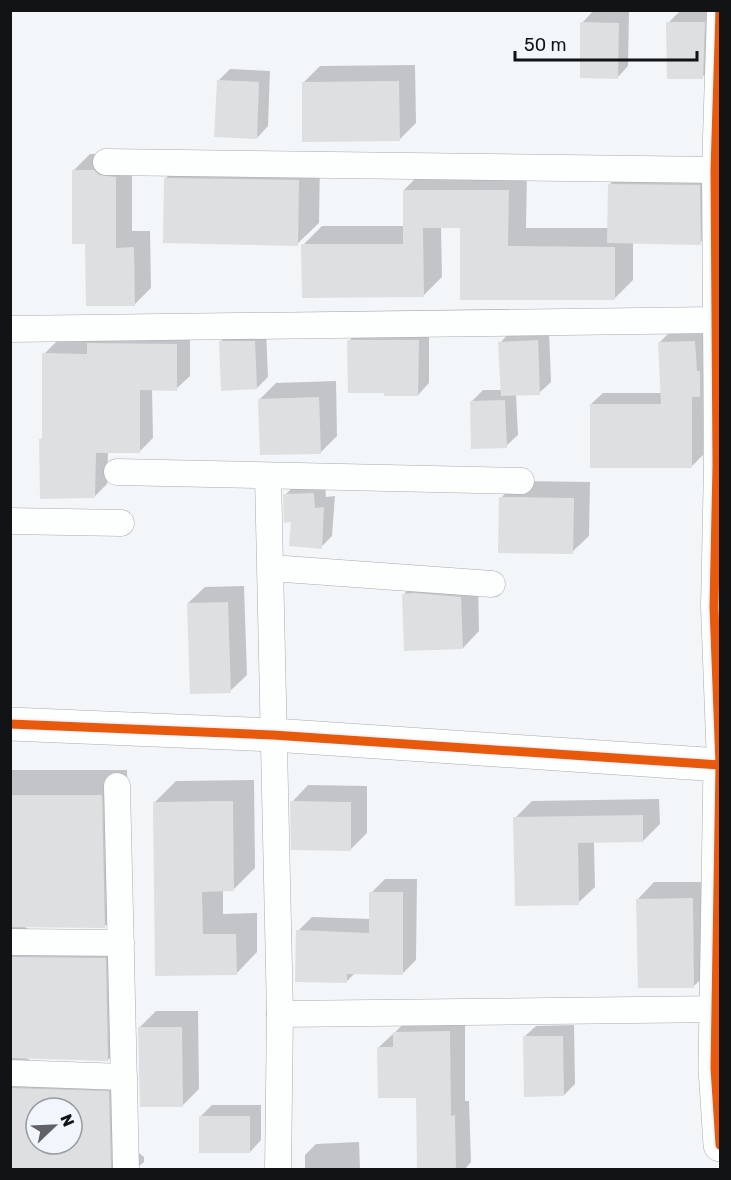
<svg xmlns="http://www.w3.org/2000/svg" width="731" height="1180" font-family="Rubik,sans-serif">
<rect width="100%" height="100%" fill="#f3f6f9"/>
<g fill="#0003" fill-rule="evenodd">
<polygon points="593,11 629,12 628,66 617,78 582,23"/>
<polygon points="679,12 715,12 714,66 702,77 668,23"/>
<polygon points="415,65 416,123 399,140 303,83 320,66"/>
<polygon points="230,69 270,71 268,126 257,138 218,81"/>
<polygon points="90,154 111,154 132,161 132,231 150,231 151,288 134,305 87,242 73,171"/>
<polygon points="187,157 320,159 319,223 297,244 166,178"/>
<polygon points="423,171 527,172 526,228 609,228 610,184 621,173 711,174 711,232 700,243 633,242 633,280 614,299 461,227 441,227 442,277 423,296 303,245 322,226 404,226 404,190"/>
<polygon points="360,329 429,330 429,383 418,395 349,341"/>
<polygon points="707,329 711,383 704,391 703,455 691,467 591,404 603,393 662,393 659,343 671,331"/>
<polygon points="266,330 268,377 257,388 220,342 232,331"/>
<polygon points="549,330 551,382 539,393 516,394 518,435 506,446 471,402 483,390 502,390 500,343 511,331"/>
<polygon points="102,331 190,331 190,376 176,389 152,389 153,438 140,451 108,451 107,484 94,497 41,439 43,437 44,354 57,341 92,341"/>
<polygon points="336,381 337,436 321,452 260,399 276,383"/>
<polygon points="517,481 590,482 589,536 572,552 501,498"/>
<polygon points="325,483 326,497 335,496 332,536 321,547 292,521 285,495 296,484"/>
<polygon points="421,578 478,581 479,631 463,648 404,594"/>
<polygon points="244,586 247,675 230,691 188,603 205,587"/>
<path d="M11,770H127L130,901L105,926H24L28,929L131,933L133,1034L108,1060L24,1057L36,1063L134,1067L136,1144L139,1153L144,1157V1162L139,1166V1170H10ZM36,1108H72V1144H36Z"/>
<polygon points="254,780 255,868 233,890 223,890 223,914 257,913 257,952 236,974 157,975 155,802 176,781"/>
<polygon points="308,785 367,786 367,833 350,850 292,802"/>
<polygon points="659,799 660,824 643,841 594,841 595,887 578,903 515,818 532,801"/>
<polygon points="385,879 417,879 416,960 402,974 355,973 346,982 298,931 312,917 371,919 371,893"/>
<polygon points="654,882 709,882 710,970 694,986 638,899"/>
<polygon points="156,1011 198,1011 199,1089 182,1106 139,1028"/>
<polygon points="465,1017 465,1101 469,1101 471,1162 464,1170 419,1170 417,1096 378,1048 410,1018"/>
<polygon points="574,1025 575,1084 564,1095 524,1037 536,1026"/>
<polygon points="212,1105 261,1105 261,1140 250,1152 201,1116"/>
<polygon points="359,1142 360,1170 305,1170 305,1155 316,1144"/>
</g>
<g fill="#dddfe1" fill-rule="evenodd">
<polygon points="580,22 619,23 618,79 580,78"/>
<polygon points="666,22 705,22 703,79 667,79"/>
<polygon points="217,80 259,82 257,139 214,137"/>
<polygon points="399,81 400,141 302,142 302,82"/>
<polygon points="72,170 94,170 99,175 116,177 116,248 134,247 135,306 86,306 85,244 72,244"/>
<polygon points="164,178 299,180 298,246 163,243"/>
<polygon points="608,184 700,185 701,245 607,243"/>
<polygon points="403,190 509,190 508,246 615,247 615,300 460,300 460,228 423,228 424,297 302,298 301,244 403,244"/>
<polygon points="347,340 419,340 418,396 384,396 384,393 348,393"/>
<polygon points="538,340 540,395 501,396 498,342"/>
<polygon points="219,341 255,341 257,389 221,391"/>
<polygon points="695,341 697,371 700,371 700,397 692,397 692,468 590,468 590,404 661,404 658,342"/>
<polygon points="87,343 177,344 177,391 140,390 140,453 96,453 95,498 40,499 39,439 42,439 42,353 87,354"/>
<polygon points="319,397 321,454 260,455 258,399"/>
<polygon points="505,400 507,448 471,449 470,401"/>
<polygon points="314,493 315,508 324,507 322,549 289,546 291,522 284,523 283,494"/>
<polygon points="499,497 574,498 573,554 498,553"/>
<polygon points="415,593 461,597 463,649 404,651 402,594"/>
<polygon points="228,602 231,693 190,694 187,603"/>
<polygon points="10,795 102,795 105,928 10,927"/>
<polygon points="233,801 234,891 202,892 203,934 236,934 237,975 155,976 153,802"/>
<polygon points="290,801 351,802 351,851 291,850"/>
<polygon points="643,815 643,842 578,843 579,905 515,906 513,817"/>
<polygon points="369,892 403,892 403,975 347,974 347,983 295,982 296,930 369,933"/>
<polygon points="693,898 694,988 638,988 636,899"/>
<polygon points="10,957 106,958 108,1061 10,1058"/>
<polygon points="138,1027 182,1027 183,1107 140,1107"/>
<polygon points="450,1031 451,1116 455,1115 456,1170 417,1170 416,1098 378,1098 377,1047 393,1047 393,1032"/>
<polygon points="523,1036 563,1036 564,1096 524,1097"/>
<path d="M10,1088L109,1091L111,1170H10ZM36,1108H72V1144H36Z"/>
<rect x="199" y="1116" width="51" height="37"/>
</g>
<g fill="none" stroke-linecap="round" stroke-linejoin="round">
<defs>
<g id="street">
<polyline points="720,10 715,170 717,465 714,607 720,765"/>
<polyline points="106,162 715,170"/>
<polyline points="10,329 716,320"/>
<polyline points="117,472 521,481"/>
<polyline points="268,476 280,1014 278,1170"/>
<polyline points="10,521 121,523"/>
<polyline points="271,568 492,584"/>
<polyline points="117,786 126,1170"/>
<polyline points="10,942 121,943"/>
<polyline points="280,1014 720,1009"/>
<polyline points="10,1073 124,1077"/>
</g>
<polyline id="secondary" points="10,724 273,735 720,765 715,1068 720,1145"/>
</defs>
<use href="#street" stroke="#a9abad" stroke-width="27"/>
<use href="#secondary" stroke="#a9abad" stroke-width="34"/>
<use href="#street" stroke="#fdfefe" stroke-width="26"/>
<use href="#secondary" stroke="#fdfefe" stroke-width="33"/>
<defs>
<g id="cycleway">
<polyline points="720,10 715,170 717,465 714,607 720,765"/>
<polyline points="10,724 273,735 720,765 715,1068 720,1145"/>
</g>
</defs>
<use href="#cycleway" stroke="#f0f6fc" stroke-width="13"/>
<use href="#cycleway" stroke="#e8590c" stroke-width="9"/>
</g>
<rect width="731" height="1180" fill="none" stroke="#111315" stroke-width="24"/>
<g transform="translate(54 1126) rotate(67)"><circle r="28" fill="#f0f6fc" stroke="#979ba0" stroke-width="1.5"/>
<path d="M0-4.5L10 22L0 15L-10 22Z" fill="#606265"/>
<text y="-9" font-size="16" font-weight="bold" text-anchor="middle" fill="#111315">N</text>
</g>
<path d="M515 51v9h182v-9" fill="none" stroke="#111315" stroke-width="3"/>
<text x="524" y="51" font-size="18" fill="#111315" stroke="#f0f6fc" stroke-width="4.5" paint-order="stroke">50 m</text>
</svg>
